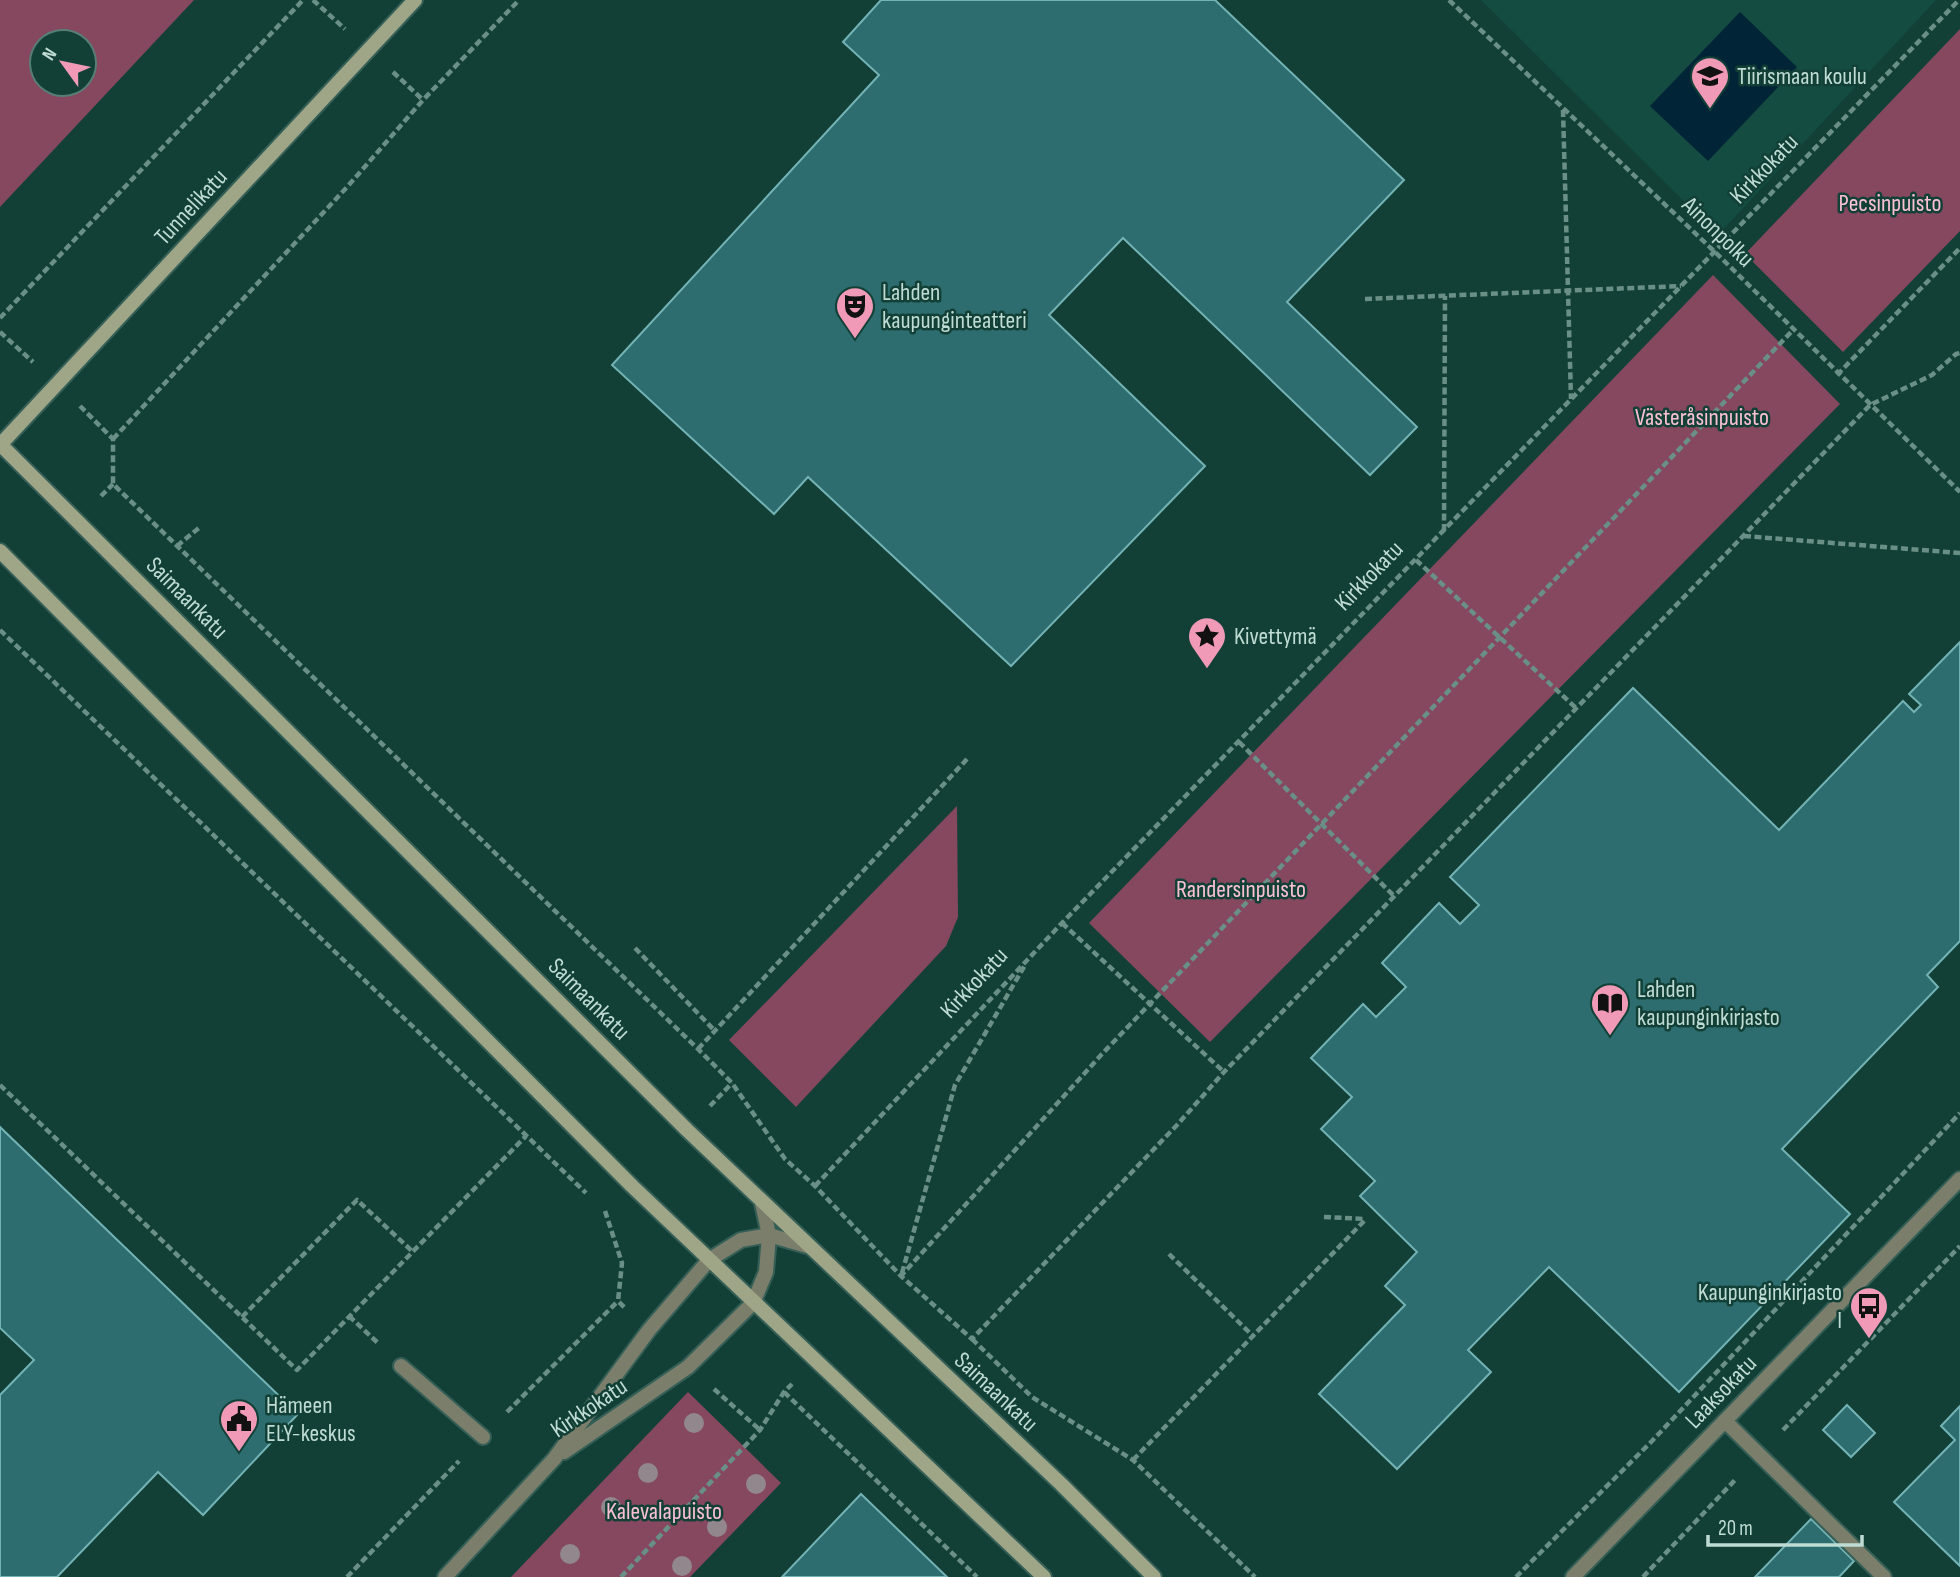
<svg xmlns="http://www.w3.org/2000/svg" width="1960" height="1577" font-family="'Sofia Sans Condensed',sans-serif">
<rect width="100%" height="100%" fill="#124037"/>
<polygon fill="#144c42" points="1481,0 1936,0 1718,235"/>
<g fill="#85485e" fill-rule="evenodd">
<path d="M0,0H194L0,207ZM42,42H84V84H42Z"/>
<polygon points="1960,29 1960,231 1843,352 1745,254"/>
<polygon points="1713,275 1840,404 1210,1042 1089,923"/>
<polygon points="957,806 958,917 946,946 796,1107 729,1040"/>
<polygon points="688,1392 781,1483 690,1577 511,1577"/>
</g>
<polygon fill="#022437" points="1740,12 1797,67 1708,161 1650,106"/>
<g fill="#2d6d6f" stroke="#74b3b5" stroke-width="2">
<polygon points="881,0 1215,0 1404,180 1287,302 1417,427 1370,475 1123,238 1049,315 1205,466 1011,666 808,477 774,514 612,365 879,75 843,42"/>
<polygon points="1960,642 1960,941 1927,975 1938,987 1782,1149 1850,1214 1679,1392 1549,1267 1468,1350 1491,1372 1397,1469 1319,1394 1405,1305 1385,1286 1417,1252 1360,1196 1375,1181 1321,1129 1352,1097 1311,1058 1363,1004 1376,1017 1406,987 1382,963 1439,903 1460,924 1479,905 1450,877 1633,688 1779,830 1903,701 1914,712 1921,705 1909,694"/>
<polygon points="0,1127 298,1414 203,1515 158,1472 57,1577 0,1577 0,1395 34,1360 0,1328"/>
<polygon points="1847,1405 1875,1433 1851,1457 1823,1430"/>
<polygon points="1960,1406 1960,1566 1894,1502 1955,1440 1941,1426"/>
<polygon points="861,1494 947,1577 782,1577"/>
<polygon points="1811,1519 1854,1561 1839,1577 1755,1577"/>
</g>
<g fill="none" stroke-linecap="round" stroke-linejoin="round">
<defs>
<g id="lane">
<polyline points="401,1366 483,1437"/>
<polyline points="1725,1421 1884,1577"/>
</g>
<g id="street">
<polyline points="564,1452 688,1367 753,1303 766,1272 769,1235 762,1203"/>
<polyline points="445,1577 554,1459 649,1330 709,1260 741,1240 769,1235 807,1246"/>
<polyline points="1573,1577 1960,1179"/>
</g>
<g id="secondary">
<polyline points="0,444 687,1130 1061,1484 1154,1577"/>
<polyline points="0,445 415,0"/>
<polyline points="0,551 632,1186 1044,1577"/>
</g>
</defs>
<use href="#lane" stroke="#355f56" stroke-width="18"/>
<use href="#street" stroke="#355f56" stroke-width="18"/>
<use href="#secondary" stroke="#355f56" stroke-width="18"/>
<g stroke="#6a8f86" stroke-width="4.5" stroke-dasharray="7 3.5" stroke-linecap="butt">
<polyline points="313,0 345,29"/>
<polyline points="1449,0 1715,252 1960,492"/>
<polyline points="393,72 423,100"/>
<polyline points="1563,110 1571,399"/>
<polyline points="1365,299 1681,286"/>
<polyline points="0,318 303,0"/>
<polyline points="0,332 33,362"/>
<polyline points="1837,375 1960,248"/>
<polyline points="80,406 113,439 113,484 698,1049 732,1083 785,1159 815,1186 901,1276 972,1339 1177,1125 1224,1072 1870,405 1932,375 1956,354 1960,353"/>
<polyline points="113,439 348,186 423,100 519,0"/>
<polyline points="101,496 113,484"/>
<polyline points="1444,531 1445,296"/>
<polyline points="1744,536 1960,553"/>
<polyline points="177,546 200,527"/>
<polyline points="1416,560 1576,708"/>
<polyline points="0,630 586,1193"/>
<polyline points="1239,742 1394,896"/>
<polyline points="1062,923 1224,1072"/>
<polyline points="635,948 715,1031"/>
<polyline points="698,1049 968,758"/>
<polyline points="0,1085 297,1370 526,1136"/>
<polyline points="710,1106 732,1083"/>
<polyline points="815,1186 1062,923 1959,0"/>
<polyline points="605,1211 622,1263 618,1301 625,1308"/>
<polyline points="1324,1217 1365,1219"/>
<polyline points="1169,1254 1253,1336"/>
<polyline points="902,1273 955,1085 1025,965"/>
<polyline points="900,1277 1102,1054 1793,330"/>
<polyline points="349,1316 379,1344"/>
<polyline points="242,1317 357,1200 412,1251"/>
<polyline points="972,1339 1032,1397 1133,1460 1255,1577"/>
<polyline points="714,1389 760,1430"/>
<polyline points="784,1392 977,1577"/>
<polyline points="507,1412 618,1301"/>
<polyline points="1783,1430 1960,1246"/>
<polyline points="1133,1460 1366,1219"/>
<polyline points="347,1577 459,1461"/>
<polyline points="621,1577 760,1430 784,1392 792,1384"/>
<polyline points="1516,1577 1652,1441 1960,1113"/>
<polyline points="1643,1577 1736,1479"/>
</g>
<use href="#lane" stroke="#7a7e6b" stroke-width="14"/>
<use href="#street" stroke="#7a7e6b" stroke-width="14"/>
<use href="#secondary" stroke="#9fa687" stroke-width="14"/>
</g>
<g fill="#92878d">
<circle cx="694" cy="1423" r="10"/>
<circle cx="648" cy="1473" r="10"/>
<circle cx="756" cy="1484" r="10"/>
<circle cx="611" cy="1507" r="10"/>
<circle cx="717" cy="1527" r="10"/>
<circle cx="570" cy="1554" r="10"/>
<circle cx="682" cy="1566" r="10"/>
</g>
<defs>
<symbol id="school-pin" viewBox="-11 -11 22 30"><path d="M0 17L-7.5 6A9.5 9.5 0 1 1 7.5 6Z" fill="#f09ab7" stroke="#124037"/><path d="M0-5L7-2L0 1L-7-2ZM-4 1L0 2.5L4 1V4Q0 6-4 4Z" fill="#111"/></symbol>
<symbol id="theatre-pin" viewBox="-11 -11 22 30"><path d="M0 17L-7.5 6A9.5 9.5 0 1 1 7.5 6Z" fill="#f09ab7" stroke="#124037"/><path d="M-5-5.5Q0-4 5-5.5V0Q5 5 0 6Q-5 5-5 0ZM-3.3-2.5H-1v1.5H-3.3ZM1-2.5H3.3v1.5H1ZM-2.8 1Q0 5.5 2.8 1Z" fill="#111"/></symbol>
<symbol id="sight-pin" viewBox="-11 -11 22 30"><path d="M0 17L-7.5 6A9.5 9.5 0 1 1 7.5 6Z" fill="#f09ab7" stroke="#124037"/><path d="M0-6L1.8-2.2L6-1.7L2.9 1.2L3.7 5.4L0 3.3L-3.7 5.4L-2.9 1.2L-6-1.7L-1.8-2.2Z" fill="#111"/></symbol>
<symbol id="library-pin" viewBox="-11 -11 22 30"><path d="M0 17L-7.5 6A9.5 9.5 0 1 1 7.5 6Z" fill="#f09ab7" stroke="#124037"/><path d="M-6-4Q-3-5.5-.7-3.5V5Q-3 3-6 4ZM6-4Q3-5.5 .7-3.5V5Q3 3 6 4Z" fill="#111"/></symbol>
<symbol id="bus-pin" viewBox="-11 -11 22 30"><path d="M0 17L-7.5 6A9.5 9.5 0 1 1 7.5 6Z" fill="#f09ab7" stroke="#124037"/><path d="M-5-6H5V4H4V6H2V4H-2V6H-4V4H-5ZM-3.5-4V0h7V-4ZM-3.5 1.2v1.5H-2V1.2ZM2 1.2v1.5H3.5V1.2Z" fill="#111"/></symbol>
<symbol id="civic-pin" viewBox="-11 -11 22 30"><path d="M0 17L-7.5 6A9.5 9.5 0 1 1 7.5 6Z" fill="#f09ab7" stroke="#124037"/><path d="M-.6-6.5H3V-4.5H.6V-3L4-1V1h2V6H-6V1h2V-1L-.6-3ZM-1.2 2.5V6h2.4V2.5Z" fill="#111"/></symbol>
</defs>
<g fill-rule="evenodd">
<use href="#school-pin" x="1688" y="54" width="44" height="60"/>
<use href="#theatre-pin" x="833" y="284" width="44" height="60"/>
<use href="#sight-pin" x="1185" y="614" width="44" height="60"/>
<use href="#library-pin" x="1588" y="981" width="44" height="60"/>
<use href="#bus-pin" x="1847" y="1284" width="44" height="60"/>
<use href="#civic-pin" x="217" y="1397" width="44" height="60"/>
</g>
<g text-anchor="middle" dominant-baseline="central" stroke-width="5" stroke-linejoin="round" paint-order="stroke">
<g font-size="24" fill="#bfdcd4" stroke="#124037" text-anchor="start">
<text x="1737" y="76">Tiirismaan koulu</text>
<text x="882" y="292">Lahden<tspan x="882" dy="28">kaupunginteatteri</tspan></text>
<text x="1234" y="636">Kivettymä</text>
<text x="1637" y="989">Lahden<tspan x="1637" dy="28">kaupunginkirjasto</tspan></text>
<text x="1842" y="1292" text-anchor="end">Kaupunginkirjasto<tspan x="1842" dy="28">I</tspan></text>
<text x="266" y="1405">Hämeen<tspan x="266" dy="28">ELY-keskus</tspan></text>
</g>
<g font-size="24" fill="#bfdcd4" stroke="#124037">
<text transform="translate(1764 169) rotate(-46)">Kirkkokatu</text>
<text transform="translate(191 207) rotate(-47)">Tunnelikatu</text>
<text transform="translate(1718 232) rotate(44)">Ainonpolku</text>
<text transform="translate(1369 576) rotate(-46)">Kirkkokatu</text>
<text transform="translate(187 598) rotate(45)">Saimaankatu</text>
<text transform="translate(974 983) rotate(-47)">Kirkkokatu</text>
<text transform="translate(589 999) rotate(45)">Saimaankatu</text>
<text transform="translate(996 1392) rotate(43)">Saimaankatu</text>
<text transform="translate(1721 1392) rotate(-46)">Laaksokatu</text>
<text transform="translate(589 1408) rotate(-34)">Kirkkokatu</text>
</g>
<g font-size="24" fill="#fbc1d3" stroke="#124037">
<text x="1890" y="203">Pecsinpuisto</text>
<text x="1702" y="417">Västeråsinpuisto</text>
<text x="1241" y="889">Randersinpuisto</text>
<text x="664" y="1511">Kalevalapuisto</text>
</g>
</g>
<g transform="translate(63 63) rotate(303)"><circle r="33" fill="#124037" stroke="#577e76" stroke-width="2"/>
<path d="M0-5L12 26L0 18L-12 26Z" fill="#f09ab7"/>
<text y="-10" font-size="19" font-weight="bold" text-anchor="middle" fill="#bfdcd4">N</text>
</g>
<path d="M1708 1535v10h154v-10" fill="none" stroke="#bfdcd4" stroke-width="3.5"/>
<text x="1718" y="1535" font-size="21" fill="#bfdcd4" stroke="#124037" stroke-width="5" paint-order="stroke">20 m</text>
</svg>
